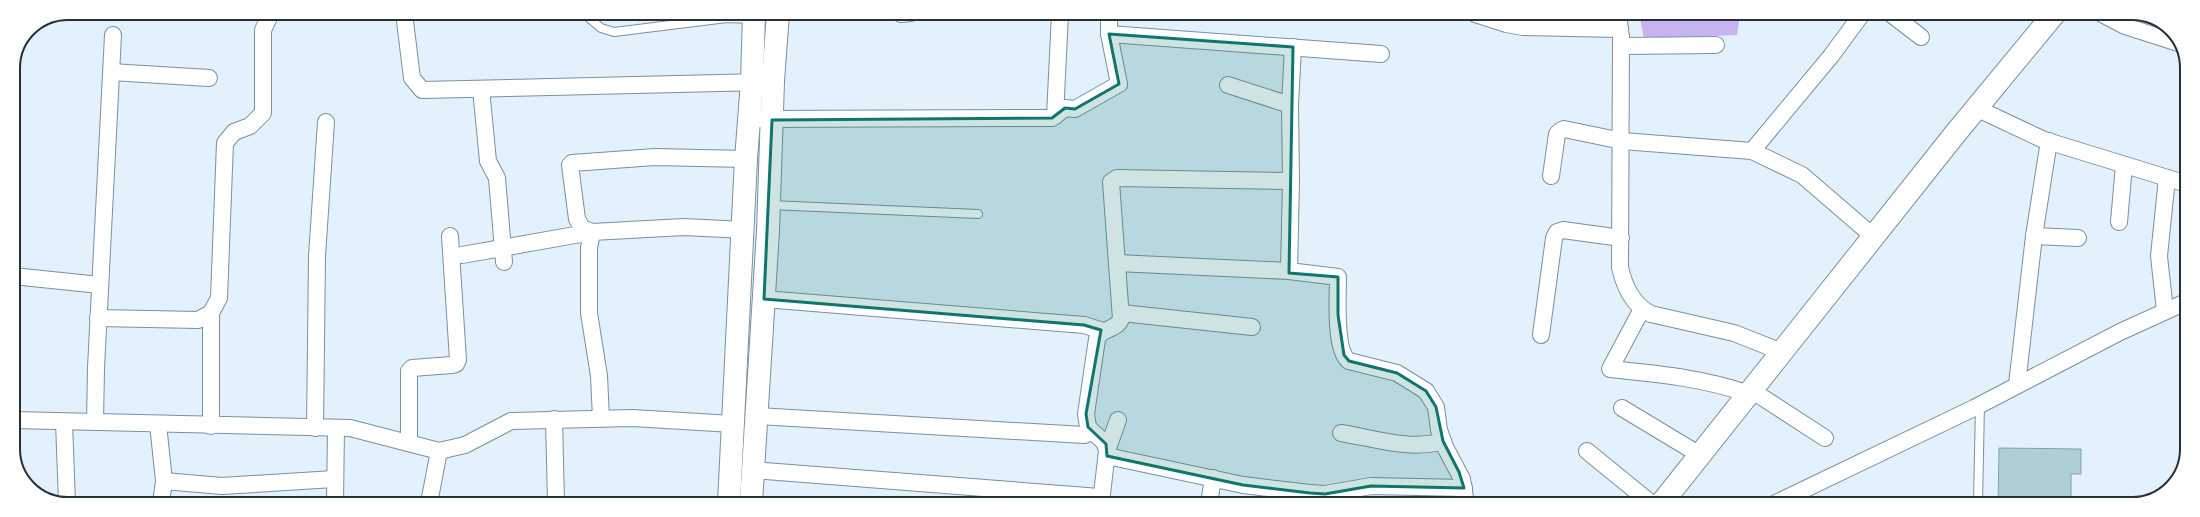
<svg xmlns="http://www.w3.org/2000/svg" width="2200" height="517" font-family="'PT Sans Narrow',sans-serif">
<rect width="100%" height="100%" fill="#e2f1fc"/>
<polygon fill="#c8b3f2" points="1639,14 1740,14 1737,35 1644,38"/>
<polygon fill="#aecfd4" stroke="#83a3a7" points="1999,448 2081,449 2081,474 2071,474 2071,500 2057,500 2057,504 1998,504"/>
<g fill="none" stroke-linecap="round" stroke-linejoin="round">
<defs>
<g id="service">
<polyline points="583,13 601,28 614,32 727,18 754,19"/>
<polyline points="770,205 978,214"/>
<polyline points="1978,504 1980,404"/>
</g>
<g id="minor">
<polyline points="404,13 412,78 422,90 762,82"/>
<polyline points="901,14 911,13"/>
<polyline points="1475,14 1506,24 1523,27 1620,29"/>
<path d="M1618,14L1621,37L1620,267C1624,286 1633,305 1651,314L1734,333L1782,352"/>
<polyline points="1891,14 1921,37"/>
<polyline points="2102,14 2125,26 2178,43"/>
<polyline points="1109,34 1381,54"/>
<polyline points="1621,46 1716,45"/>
<polyline points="111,72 209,78"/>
<polyline points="1228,85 1290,105 1293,47"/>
<polyline points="481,89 488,161 497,178 504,262"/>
<polyline points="1976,108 2044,140 2187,184"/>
<polyline points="1055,116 1065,108 1075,109 1119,84 1109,34 1109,14"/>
<polyline points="761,119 1052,118 1055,116 1060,14"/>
<polyline points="1752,151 1802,175 1874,237"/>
<polyline points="1551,176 1557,134 1560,131 1564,129 1622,141 1752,151 1831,56 1862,14"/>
<polyline points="2119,222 2124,165"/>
<polyline points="744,230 684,227 592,232 582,228 577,219 570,165 572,163 655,157 746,159"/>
<polyline points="2034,236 2078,238"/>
<polyline points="462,255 592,232 589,248 589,313 599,376 601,418"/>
<path d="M1117,263L1289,271L1338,277C1338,294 1334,351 1349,361L1397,373L1426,391L1436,407L1439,430L1445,447L1462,479L1466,504"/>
<polyline points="1289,271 1291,181"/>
<polyline points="13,276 100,285"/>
<polyline points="764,299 1084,325 1103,331"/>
<path d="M1642,309L1610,369C1658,374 1703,378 1749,394"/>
<polyline points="2165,311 2159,256 2167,178"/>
<polyline points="211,313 211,426"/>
<polyline points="1122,313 1252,327"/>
<polyline points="98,318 198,320 211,313 219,298 225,143 234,132 250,126 263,113 263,30 270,15 273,13"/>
<polyline points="1541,335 1554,238 1557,232 1563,230 1621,238"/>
<polyline points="2017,385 2034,236 2049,141"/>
<polyline points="1751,390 1825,438"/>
<polyline points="1622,408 1700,455"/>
<polyline points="757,416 1084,435 1092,432"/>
<polyline points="554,419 556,503"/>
<polyline points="13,420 350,428 439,451 465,445 511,421 632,418 733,424"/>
<polyline points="64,422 67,503"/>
<polyline points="95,422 96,368 113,35"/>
<polyline points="158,424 164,481 161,503"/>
<polyline points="315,428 317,256 326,122"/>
<path d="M1341,433C1373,438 1411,451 1443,441"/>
<polyline points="409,443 409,371 412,368 452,365 456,364 458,360 450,236"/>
<polyline points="1107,451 1118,420"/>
<polyline points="1587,451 1652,504"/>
<polyline points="1107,456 1243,485 1310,493 1325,494 1371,486 1464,488"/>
<path d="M753,470L1087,496L1097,497L1102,494L1107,451C1105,438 1096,437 1088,427L1086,414L1097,339C1102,327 1116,331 1121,319L1111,182L1117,178L1291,181L1290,105"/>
<polyline points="164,481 222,486 334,479"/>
<polyline points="335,503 336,428"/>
<polyline points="429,503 439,451"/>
<polyline points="1209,504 1213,478"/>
<polyline points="1774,504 1974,408 2120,332 2186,302"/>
</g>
<polyline id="secondary" points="1661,504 1955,134 2054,14"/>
<g id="primary">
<polyline points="729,503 746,159 752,82 754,13"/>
<polyline points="751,503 768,231 773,81 778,13"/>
</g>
</defs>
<use href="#service" stroke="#7990a0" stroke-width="10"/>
<use href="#minor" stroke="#7990a0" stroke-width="18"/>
<use href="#secondary" stroke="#7990a0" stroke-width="24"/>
<use href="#primary" stroke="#7990a0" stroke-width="24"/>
<use href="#service" stroke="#fff" stroke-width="8"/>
<use href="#minor" stroke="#fff" stroke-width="16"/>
<use href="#secondary" stroke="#fff" stroke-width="22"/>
<use href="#primary" stroke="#fff" stroke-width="22"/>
</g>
<path fill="#0f766e" fill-opacity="0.2" stroke="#0f766e" stroke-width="3" stroke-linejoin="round" d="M1109,34L1293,47L1289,273L1338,277V315L1344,355L1349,361L1397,373L1426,391L1436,407L1443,441L1459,472L1464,488L1371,486L1325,494L1310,493L1243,485L1107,456L1106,444L1088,427L1086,414L1101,330L1084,325L764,299L772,120L1052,118L1065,108L1075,109L1119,84Z"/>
<path d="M0 0H2200V517H0ZM68 20H2132A48 48 0 0 1 2180 68V449A48 48 0 0 1 2132 497H68A48 48 0 0 1 20 449V68A48 48 0 0 1 68 20Z" fill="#fff" fill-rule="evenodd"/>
<path fill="none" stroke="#263037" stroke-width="2" d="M68 20H2132A48 48 0 0 1 2180 68V449A48 48 0 0 1 2132 497H68A48 48 0 0 1 20 449V68A48 48 0 0 1 68 20Z"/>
</svg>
